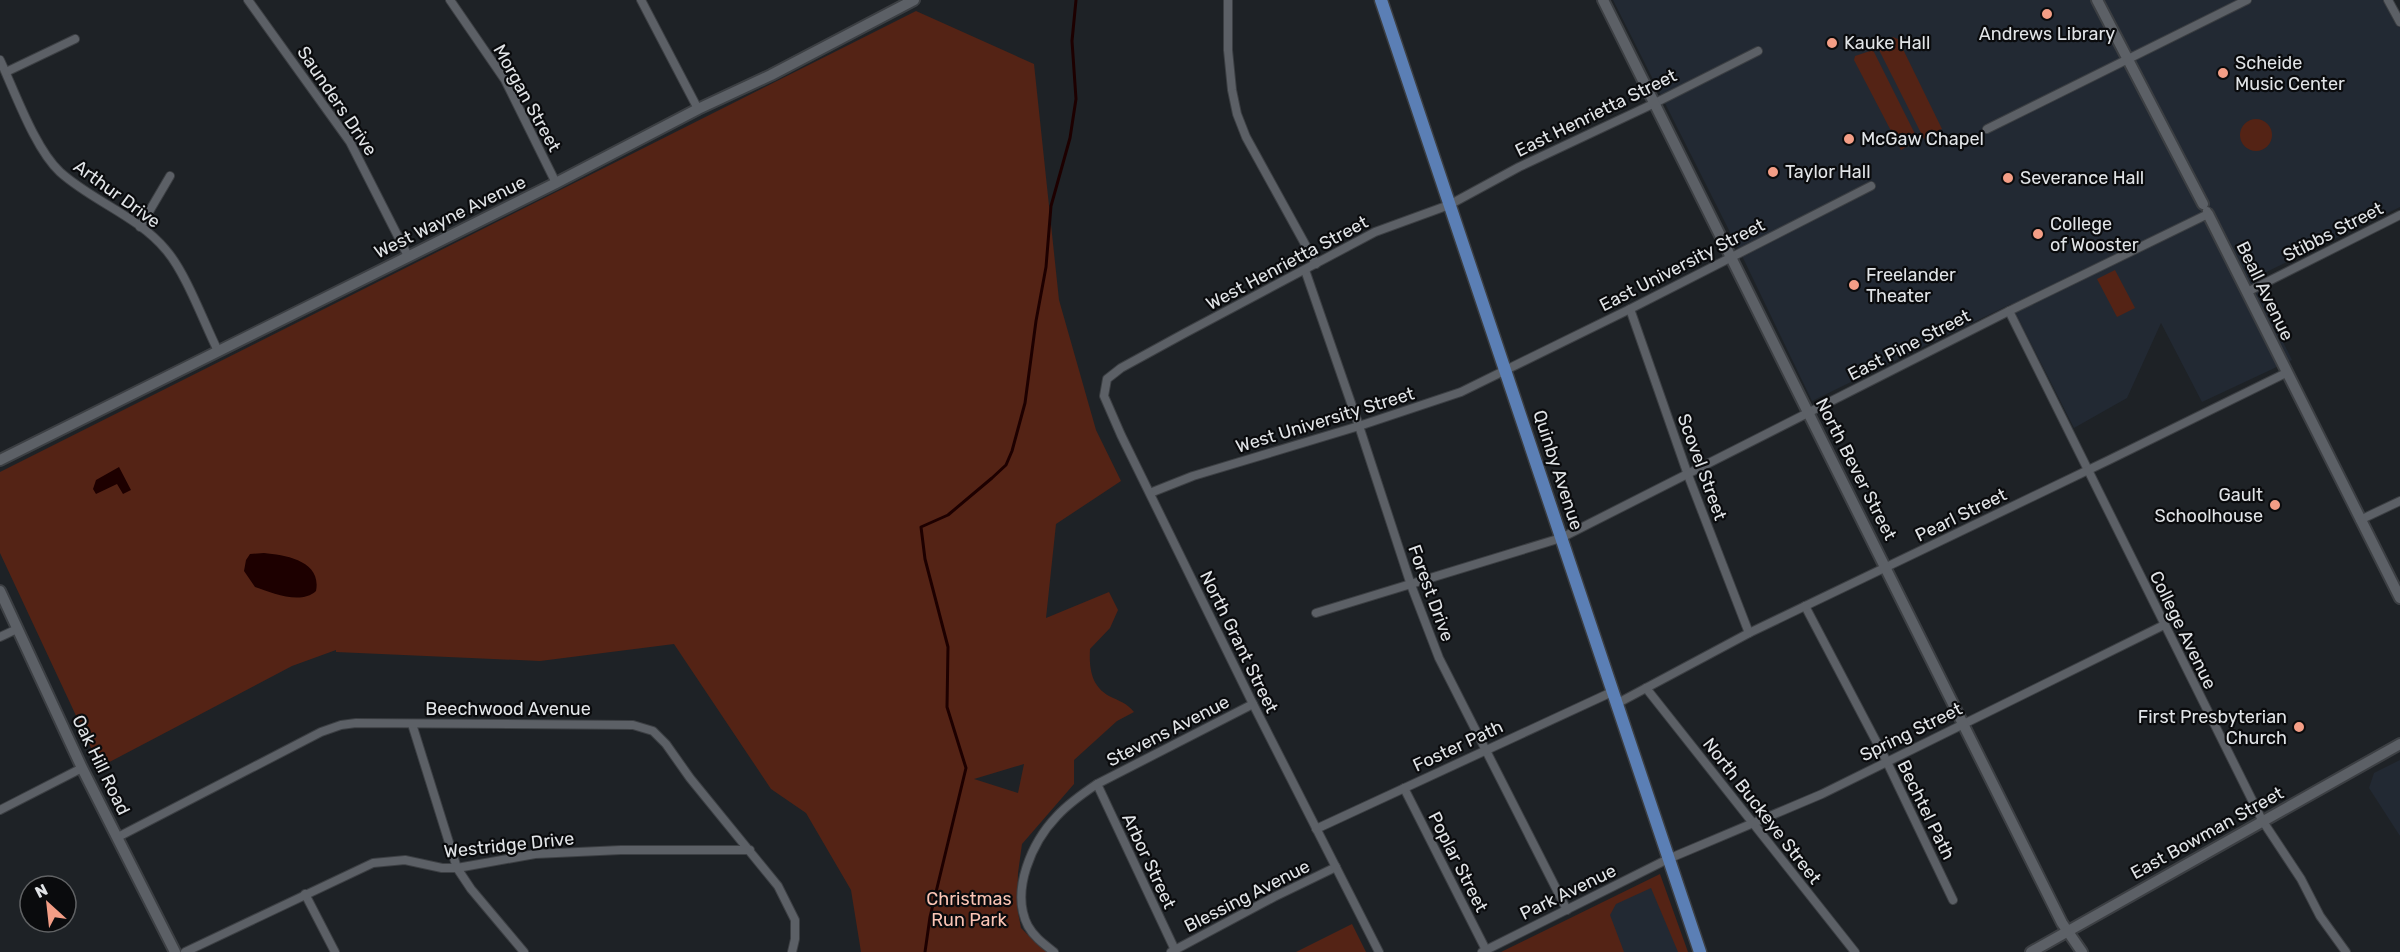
<svg xmlns="http://www.w3.org/2000/svg" width="2400" height="952" font-family="Rubik,sans-serif">
<rect width="100%" height="100%" fill="#1e2226"/>
<g fill="#222933">
<polygon points="1613,0 2388,0 2400,22 2400,207 2252,279 2292,360 2202,402 2161,323 2127,398 2074,428 2011,304 1812,401 1744,260"/>
<polygon points="2400,760 2400,836 2369,788 2374,773"/>
<polygon points="1660,877 1686,952 1506,952"/>
</g>
<g fill="#542315" fill-rule="evenodd">
<path d="M916,11L1034,64L1059,300L1096,430L1121,481L1056,524L1046,618L1109,592L1118,610L1110,628L1090,649C1089,668 1091,686 1109,696C1119,701 1127,703 1134,712L1117,721L1074,760V784L1022,844L1018,873L1017,907L1021,928L1029,936L1053,952H861L851,890L806,813L771,789L674,644L540,661L336,652V650L292,666L100,767L0,553V472ZM1024,764L1018,793L974,779Z"/>
<polygon points="1893,37 1898,39 1942,129 1924,139 1878,48"/>
<polygon points="1873,50 1918,140 1901,150 1854,60 1855,56"/>
<circle cx="2256" cy="135" r="16"/>
<polygon points="2115,270 2135,308 2117,317 2097,279"/>
<polygon points="1660,874 1688,952 1678,952 1651,888 1616,904 1610,915 1624,952 1501,952"/>
<polygon points="1352,924 1366,952 1296,952"/>
</g>
<g fill="#1d0000">
<polygon points="119,467 131,490 123,494 117,484 96,494 93,489 96,480"/>
<path d="M264,553C286,555 322,561 316,591C301,605 272,593 255,587L244,571L246,560L250,554Z"/>
</g>
<g fill="none" stroke-linecap="round" stroke-linejoin="round">
<polyline stroke="#1d0000" stroke-width="3" points="925,952 930,917 966,768 947,707 948,647 925,559 921,527 948,515 992,478 1006,465 1012,451 1025,403 1036,321 1046,267 1051,206 1070,138 1076,99 1072,41 1076,0"/>
<defs>
<g id="street">
<polyline points="248,0 350,142 408,256"/>
<polyline points="450,0 505,80 556,183"/>
<polyline points="641,0 698,109"/>
<polyline points="1228,0 1228,50 1232,90 1237,114 1246,137 1316,264"/>
<polyline points="2388,0 2400,22"/>
<path d="M0,60C15,92 35,149 60,172C92,201 138,216 166,250C186,273 204,323 218,351"/>
<polyline points="6,72 75,39"/>
<polyline points="1987,129 2247,0"/>
<polyline points="140,227 170,176"/>
<polyline points="1305,270 1359,426 1411,585 1439,658 1567,910"/>
<polyline points="2247,292 2400,215"/>
<polyline points="1630,309 1688,475 1749,633"/>
<polyline points="2009,311 2262,820 2301,879 2320,916 2346,952"/>
<polyline points="1150,493 1193,476 1359,426 1461,392 1630,309 1871,186"/>
<polyline points="2360,520 2400,501"/>
<polyline points="1805,606 1886,760 1953,900"/>
<polyline points="1316,613 1561,538 2009,311 2208,214 2207,211"/>
<polyline points="0,637 17,629"/>
<polyline points="1646,688 1855,952"/>
<polyline points="1618,703 1749,633 2109,460 2286,373"/>
<polyline points="412,724 457,868 471,889 524,952"/>
<polyline points="1097,784 1175,950"/>
<polyline points="1404,788 1486,950"/>
<polyline points="0,810 82,768"/>
<polyline points="1316,829 1614,691"/>
<polyline points="118,837 321,732 341,725 356,723 633,725 653,731 666,744 690,778 778,886 795,920 795,939 792,952"/>
<polyline points="305,894 335,952"/>
<polyline points="185,952 373,863 405,860 442,868 457,868 535,854 621,850 750,850"/>
<path d="M1054,952C1044,944 1034,937 1028,926C1010,891 1032,842 1057,816C1069,803 1082,794 1097,784L1253,704"/>
<polyline points="1171,952 1274,897 1336,867"/>
<polyline points="1379,952 1253,704 1121,435 1104,396 1107,379 1121,368 1185,333 1375,232 1449,205 1519,167 1655,103 1758,51"/>
<polyline points="1482,952 1668,859 1822,794 2164,625"/>
</g>
<g id="secondary">
<polyline points="1603,0 2062,923 2082,952"/>
<polyline points="2097,0 2203,204"/>
<polyline points="2208,214 2400,598"/>
<polyline points="0,460 556,183 698,109 771,75 914,0"/>
<polyline points="0,591 82,768 175,952"/>
<polyline points="2031,952 2400,744"/>
</g>
<polyline id="primary" points="1381,0 1700,952"/>
</defs>
<use href="#street" stroke="#3c3f43" stroke-width="10"/>
<use href="#secondary" stroke="#3c3f43" stroke-width="14"/>
<use href="#primary" stroke="#3c3f43" stroke-width="15"/>
<use href="#street" stroke="#5c6066" stroke-width="8"/>
<use href="#secondary" stroke="#5c6066" stroke-width="10"/>
<use href="#primary" stroke="#5b7fb5" stroke-width="12"/>
</g>
<g fill="#f49e86" stroke="#0a0b0d" stroke-width="2">
<circle cx="2047" cy="14" r="6"/>
<circle cx="1832" cy="43" r="6"/>
<circle cx="2223" cy="73" r="6"/>
<circle cx="1849" cy="139" r="6"/>
<circle cx="1773" cy="172" r="6"/>
<circle cx="2008" cy="178" r="6"/>
<circle cx="2038" cy="234" r="6"/>
<circle cx="1854" cy="285" r="6"/>
<circle cx="2275" cy="505" r="6"/>
<circle cx="2299" cy="727" r="6"/>
</g>
<g text-anchor="middle" dominant-baseline="central" stroke-width="4.5" stroke-linejoin="round" paint-order="stroke">
<g font-size="18" fill="#e1e4e7" stroke="#0a0b0d" text-anchor="start">
<text x="2047" y="34" text-anchor="middle">Andrews Library</text>
<text x="1844" y="43">Kauke Hall</text>
<text x="2235" y="63">Scheide<tspan x="2235" dy="21">Music Center</tspan></text>
<text x="1861" y="139">McGaw Chapel</text>
<text x="1785" y="172">Taylor Hall</text>
<text x="2020" y="178">Severance Hall</text>
<text x="2050" y="224">College<tspan x="2050" dy="21">of Wooster</tspan></text>
<text x="1866" y="275">Freelander<tspan x="1866" dy="21">Theater</tspan></text>
<text x="2263" y="495" text-anchor="end">Gault<tspan x="2263" dy="21">Schoolhouse</tspan></text>
<text x="2287" y="717" text-anchor="end">First Presbyterian<tspan x="2287" dy="21">Church</tspan></text>
</g>
<g font-size="18" fill="#e1e4e7" stroke="#0a0b0d">
<text transform="translate(527 98) rotate(61)">Morgan Street</text>
<text transform="translate(337 101) rotate(56)">Saunders Drive</text>
<text transform="translate(1596 113) rotate(-26)">East Henrietta Street</text>
<text transform="translate(117 194) rotate(36)">Arthur Drive</text>
<text transform="translate(450 217) rotate(-26)">West Wayne Avenue</text>
<text transform="translate(2333 232) rotate(-27)">Stibbs Street</text>
<text transform="translate(1287 263) rotate(-28)">West Henrietta Street</text>
<text transform="translate(1682 265) rotate(-27)">East University Street</text>
<text transform="translate(2265 291) rotate(64)">Beall Avenue</text>
<text transform="translate(1909 345) rotate(-27)">East Pine Street</text>
<text transform="translate(1325 420) rotate(-17)">West University Street</text>
<text transform="translate(1702 467) rotate(70)">Scovel Street</text>
<text transform="translate(1856 469) rotate(63)">North Bever Street</text>
<text transform="translate(1558 470) rotate(72)">Quinby Avenue</text>
<text transform="translate(1961 515) rotate(-26)">Pearl Street</text>
<text transform="translate(1431 593) rotate(70)">Forest Drive</text>
<text transform="translate(2183 630) rotate(64)">College Avenue</text>
<text transform="translate(1239 642) rotate(64)">North Grant Street</text>
<text x="508" y="709">Beechwood Avenue</text>
<text transform="translate(1168 731) rotate(-27)">Stevens Avenue</text>
<text transform="translate(1911 732) rotate(-26)">Spring Street</text>
<text transform="translate(1458 746) rotate(-25)">Foster Path</text>
<text transform="translate(101 765) rotate(64)">Oak Hill Road</text>
<text transform="translate(1926 810) rotate(64)">Bechtel Path</text>
<text transform="translate(1762 811) rotate(52)">North Buckeye Street</text>
<text transform="translate(2207 833) rotate(-29)">East Bowman Street</text>
<text transform="translate(509 845) rotate(-6)">Westridge Drive</text>
<text transform="translate(1149 861) rotate(65)">Arbor Street</text>
<text transform="translate(1458 862) rotate(63)">Poplar Street</text>
<text transform="translate(1568 892) rotate(-26)">Park Avenue</text>
<text transform="translate(1247 896) rotate(-27)">Blessing Avenue</text>
</g>
<g font-size="18" fill="#fbc4b4" stroke="#0a0b0d">
<text x="969" y="899">Christmas<tspan x="969" dy="21">Run Park</tspan></text>
</g>
</g>
<g transform="translate(48 904) rotate(333)"><circle r="28" fill="#0a0b0d" stroke="#606264" stroke-width="1.5"/>
<path d="M0-4.5L10 22L0 15L-10 22Z" fill="#f49e86"/>
<text y="-9" font-size="16" font-weight="bold" text-anchor="middle" fill="#e1e4e7">N</text>
</g>
</svg>
